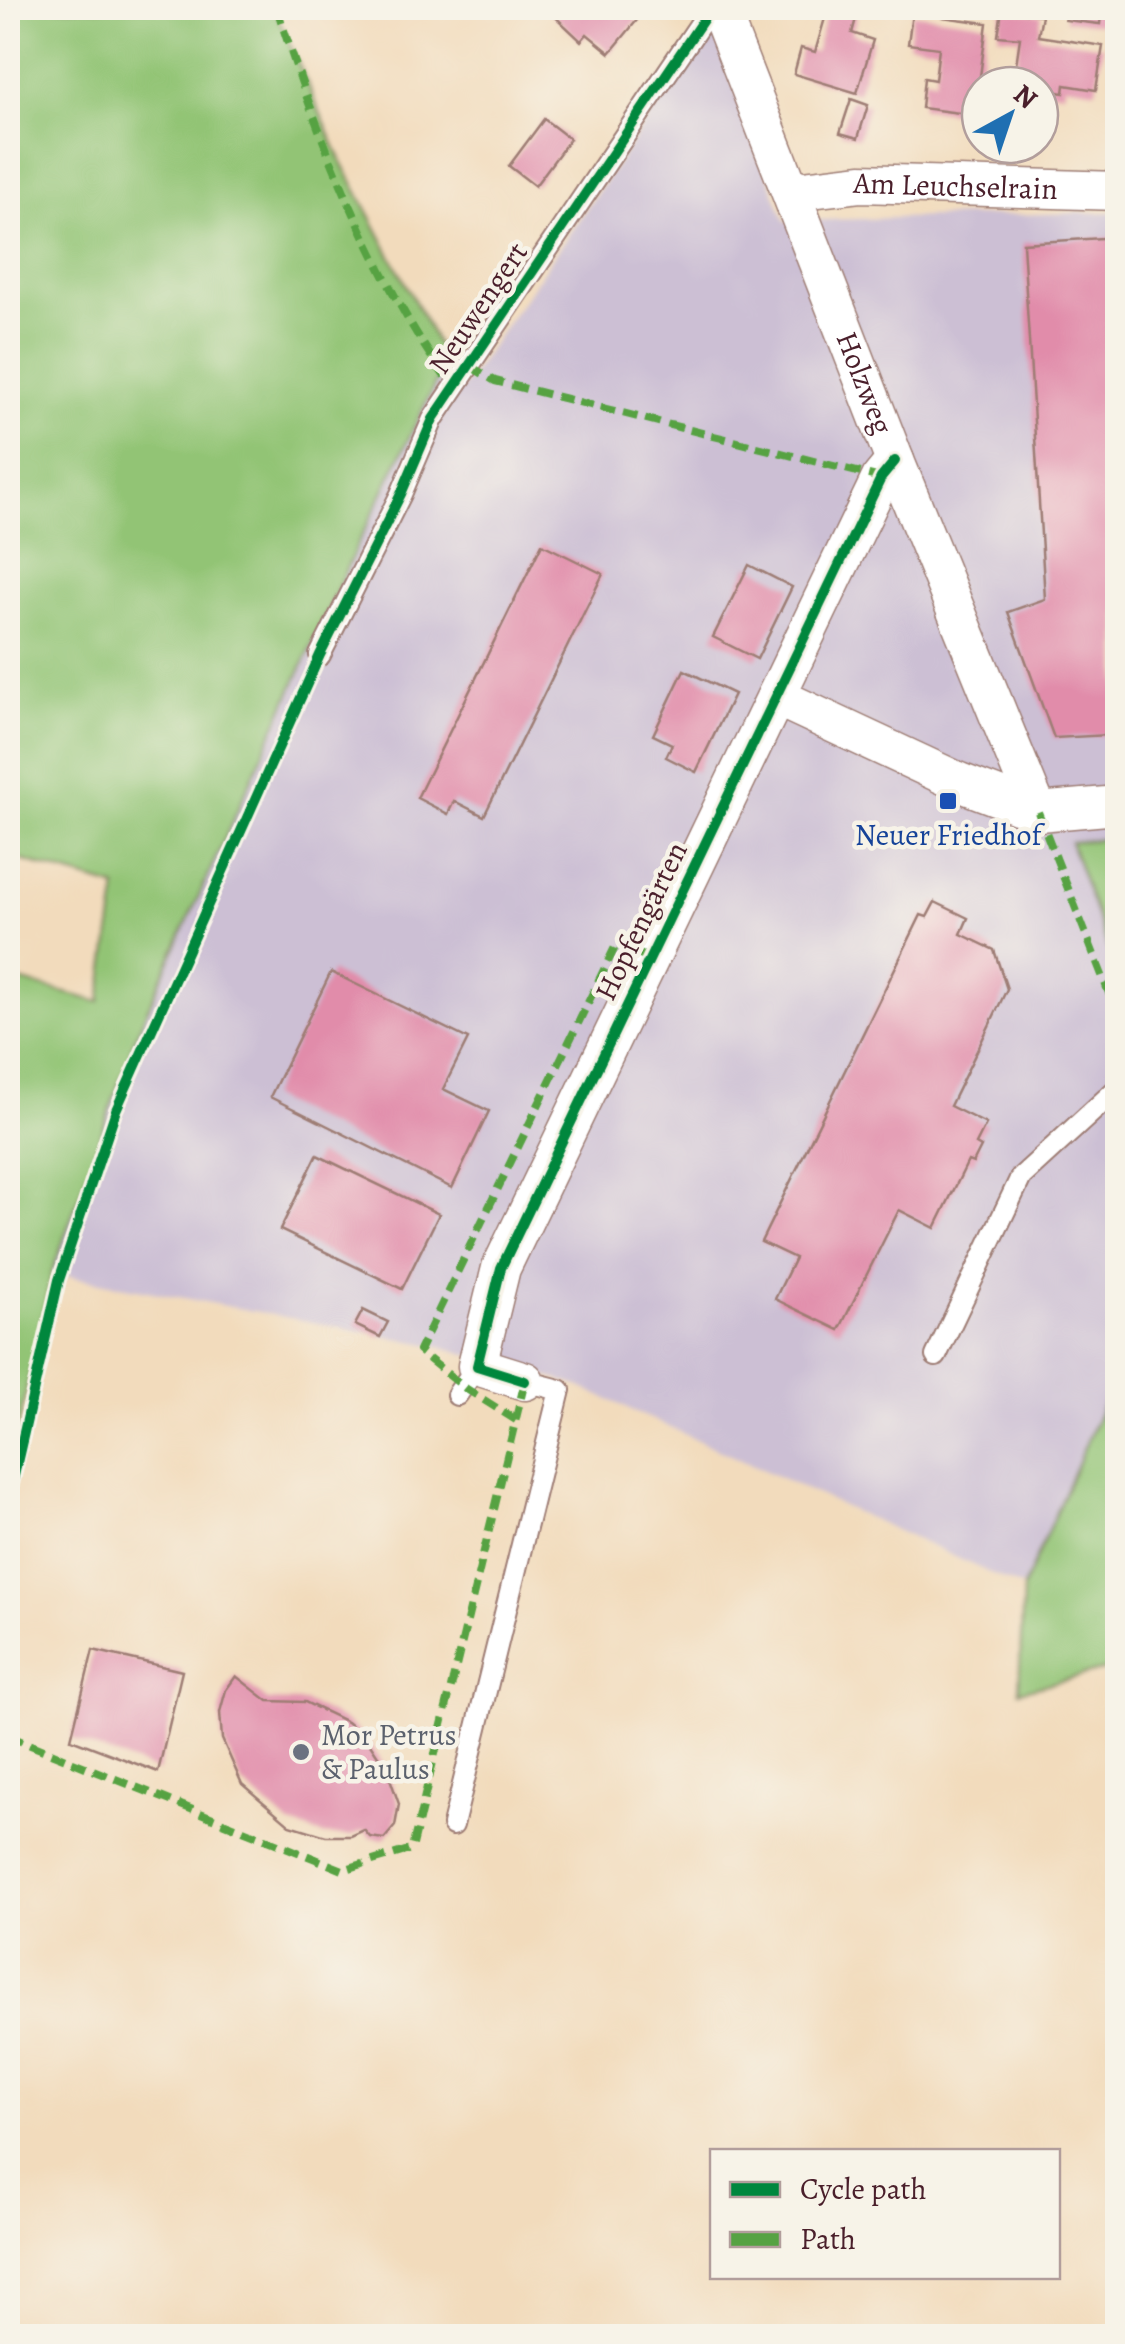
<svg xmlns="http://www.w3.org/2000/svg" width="1125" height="2344" font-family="Alegreya,serif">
<rect width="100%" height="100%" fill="#f7f3e8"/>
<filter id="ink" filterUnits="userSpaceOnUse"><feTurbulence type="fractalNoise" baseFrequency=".01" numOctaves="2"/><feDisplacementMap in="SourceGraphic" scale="20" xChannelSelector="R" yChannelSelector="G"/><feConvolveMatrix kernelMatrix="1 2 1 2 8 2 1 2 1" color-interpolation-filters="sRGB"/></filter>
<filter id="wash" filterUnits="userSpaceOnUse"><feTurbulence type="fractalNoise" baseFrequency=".0048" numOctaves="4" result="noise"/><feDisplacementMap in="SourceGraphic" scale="40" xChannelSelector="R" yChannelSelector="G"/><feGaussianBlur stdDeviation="2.25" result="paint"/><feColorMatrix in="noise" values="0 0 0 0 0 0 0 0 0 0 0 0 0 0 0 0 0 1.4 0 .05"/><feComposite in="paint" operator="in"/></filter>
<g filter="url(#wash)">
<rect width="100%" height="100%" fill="#f2dbbc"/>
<polygon fill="#ccbfd4" points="712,27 785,221 1117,212 1117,838 1070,843 1117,973 1117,1372 1023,1588 576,1385 438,1346 52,1273 137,1033 350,561 446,361 461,390"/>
<g fill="#92c475" stroke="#6e7250" stroke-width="2.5">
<polygon points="8,8 274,8 341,160 446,361 350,561 137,1033 52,1273 8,1475 8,978 100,1002 117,888 8,856"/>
<polygon points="1117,838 1118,838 1117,973 1070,842"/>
<polygon points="1117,1372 1117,1667 1019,1691 1023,1588"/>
</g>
<g id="blocks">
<g fill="#e18caa">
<polygon points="546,8 647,8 610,53 587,34 581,41"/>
<polygon points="828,8 857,15 852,33 873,40 857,93 794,74 801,48 815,52"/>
<polygon points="1067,8 1102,8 1100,24 1065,20"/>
<polygon points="1002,10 1042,15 1038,36 1103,46 1096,90 1065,85 1064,93 1040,89 1040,85 1013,85 1020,38 998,36"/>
<polygon points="912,13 987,23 975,115 921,108 924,78 935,80 939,48 908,44"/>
<polygon points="851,99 868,105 858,138 840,133"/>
<polygon points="544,119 570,139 535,186 509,166"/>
<polygon points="1118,237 1118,766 1112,766 1109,735 1054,738 1008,612 1045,599 1023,243"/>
<polygon points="542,544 603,574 484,816 454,801 448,814 417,798"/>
<polygon points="749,565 792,587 757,659 713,637"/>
<polygon points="684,670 734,694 696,772 666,757 672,744 653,735"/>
<polygon points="935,902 968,918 961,934 994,950 1007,989 950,1106 986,1124 976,1144 981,1147 973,1163 968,1161 935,1228 899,1210 839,1330 775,1299 795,1258 761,1242 921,915 927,917"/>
<polygon points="331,972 468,1039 443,1089 489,1111 452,1188 270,1097"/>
<polygon points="317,1155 439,1214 402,1289 280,1230"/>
<polygon points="363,1310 388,1322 380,1337 355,1325"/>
<polygon points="93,1650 182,1671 158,1772 71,1739"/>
<polygon points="236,1676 268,1701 305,1702 347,1722 367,1739 387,1770 399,1804 395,1826 384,1839 370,1837 364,1830 351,1836 326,1836 290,1825 242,1784 222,1739 220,1712 226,1690"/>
</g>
</g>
</g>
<g filter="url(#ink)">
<use href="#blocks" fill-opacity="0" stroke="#9e7d74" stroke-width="2.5"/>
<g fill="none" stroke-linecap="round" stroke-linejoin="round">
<defs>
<g id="service">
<polyline points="320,655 401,494 433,419 711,8"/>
<polyline points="936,1356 1021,1177 1118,1088"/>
<polyline points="457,1395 477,1366"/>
<polyline points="453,1825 560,1390 525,1381"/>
</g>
<g id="minor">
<path id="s1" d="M719,8L895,461L1038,812"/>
<path id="s2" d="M794,191L861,183L1118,191"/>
<polyline points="777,697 959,782 1038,812 1118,805"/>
<polyline points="525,1381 477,1366 501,1268 881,478 895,461"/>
</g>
</defs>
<use href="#service" stroke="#9e7d74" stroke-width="24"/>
<use href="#minor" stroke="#9e7d74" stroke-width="41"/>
<use href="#service" stroke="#fff" stroke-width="20"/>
<use href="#minor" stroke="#fff" stroke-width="38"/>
<g stroke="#56a243" stroke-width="8" stroke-dasharray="15 8" stroke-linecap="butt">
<path d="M277,8C316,134 375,283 454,389"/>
<polyline points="470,366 495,381 881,478"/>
<polyline points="1038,812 1118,1016"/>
<polyline points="516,1420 465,1388 419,1351 617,943 650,959"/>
<polyline points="8,1736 343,1870 412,1849 525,1381"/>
</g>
<defs>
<g id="cycleway">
<polyline points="525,1381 477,1366 501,1268 881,478 895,461"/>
<polyline points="8,1502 59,1280 116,1110 320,655 401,494 433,419 711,8"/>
</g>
</defs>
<use href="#cycleway" stroke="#f7f3e8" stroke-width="16"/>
<use href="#cycleway" stroke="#00873e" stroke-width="10"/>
</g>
</g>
<rect fill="#1a4fb4" stroke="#f7f3e8" stroke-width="4" x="938" y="791" width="20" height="20" rx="5"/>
<circle fill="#6b7280" stroke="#f7f3e8" stroke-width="4" cx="301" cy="1752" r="10"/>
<g text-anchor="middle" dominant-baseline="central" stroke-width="9" stroke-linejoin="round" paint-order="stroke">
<g font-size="30" fill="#4a1f2b" stroke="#f7f3e8">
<text stroke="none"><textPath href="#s2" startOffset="162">Am Leuchselrain</textPath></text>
<text transform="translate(478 308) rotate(-56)">Neuwengert</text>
<text stroke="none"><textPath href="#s1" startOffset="402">Holzweg</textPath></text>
<text transform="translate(641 921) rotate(-64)">Hopfengärten</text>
</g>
<g font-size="30" fill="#164399" stroke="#f7f3e8">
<text x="948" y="835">Neuer Friedhof</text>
</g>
<g font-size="30" fill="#5b616d" stroke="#f7f3e8" text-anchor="start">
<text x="321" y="1735">Mor Petrus<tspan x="321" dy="34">&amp; Paulus</tspan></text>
</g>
</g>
<rect width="1125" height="2344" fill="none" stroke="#f7f3e8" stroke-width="40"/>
<rect x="710" y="2149" width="350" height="130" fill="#f7f3e8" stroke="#b29e9c" stroke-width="2.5"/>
<rect x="730" y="2182" width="50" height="15" fill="#00873e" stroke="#b29e9c" stroke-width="2.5"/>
<text x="800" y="2199" font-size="30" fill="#4a1f2b">Cycle path</text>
<rect x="730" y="2232" width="50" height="15" fill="#56a243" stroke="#b29e9c" stroke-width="2.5"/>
<text x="800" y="2249" font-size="30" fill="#4a1f2b">Path</text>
<g transform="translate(1010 115) rotate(40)"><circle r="48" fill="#f7f3e8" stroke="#b29e9c" stroke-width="2.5"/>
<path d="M0-8L18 38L0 25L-18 38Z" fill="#1f6fb2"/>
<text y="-15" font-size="28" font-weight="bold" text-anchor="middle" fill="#4a1f2b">N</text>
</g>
</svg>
